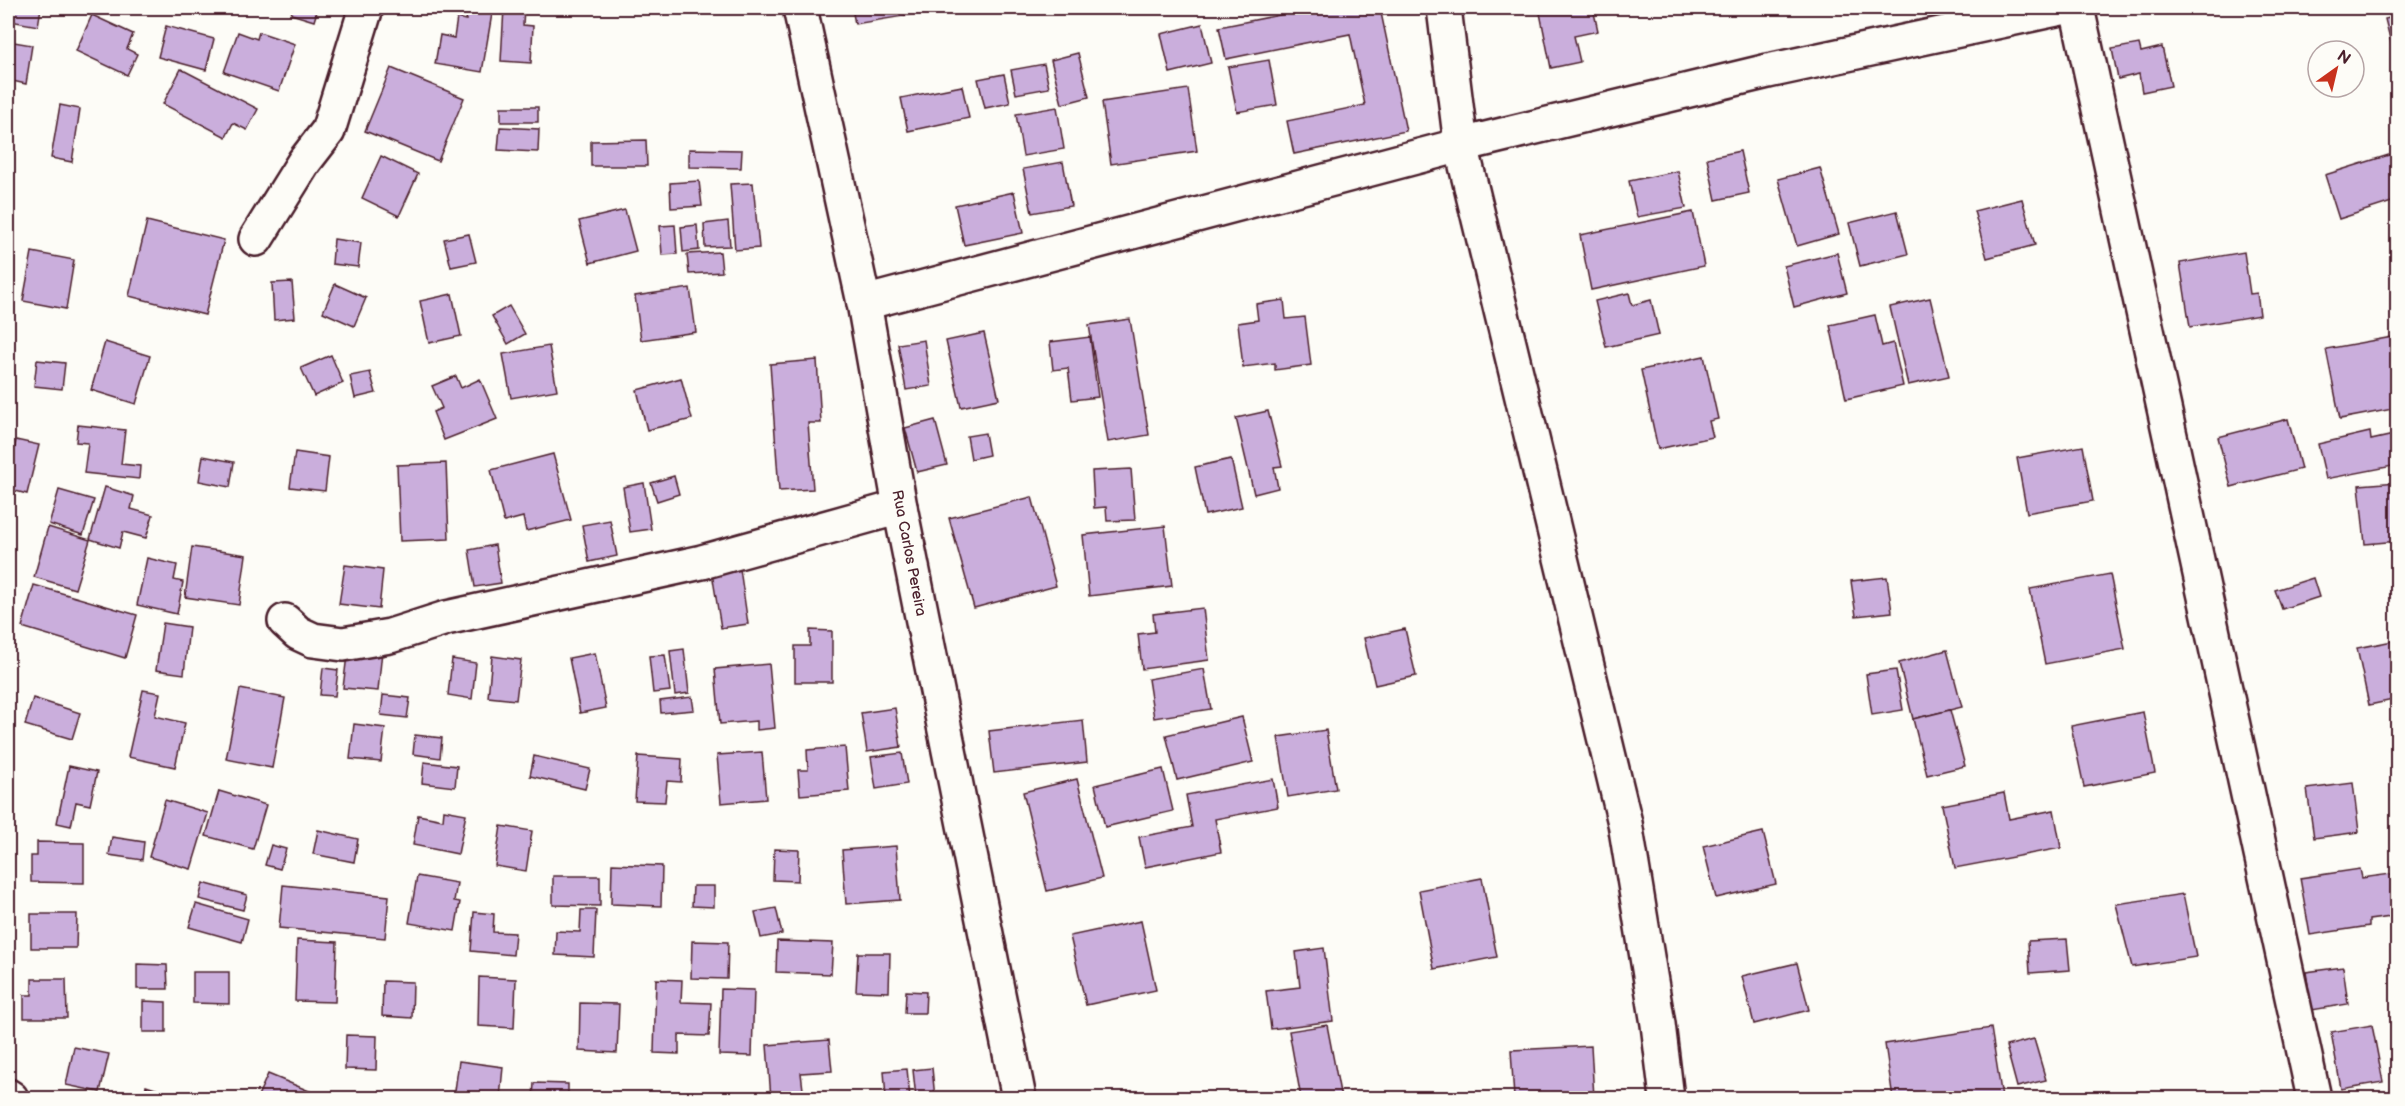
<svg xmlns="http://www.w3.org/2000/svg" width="2405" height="1106" font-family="'Balsamiq Sans',sans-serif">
<rect width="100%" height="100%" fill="#fdfcf7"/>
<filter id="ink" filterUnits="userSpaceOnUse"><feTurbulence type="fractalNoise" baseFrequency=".0167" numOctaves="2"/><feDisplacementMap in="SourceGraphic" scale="12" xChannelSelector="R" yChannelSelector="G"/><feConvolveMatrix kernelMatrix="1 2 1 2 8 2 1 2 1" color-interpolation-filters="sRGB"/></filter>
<g filter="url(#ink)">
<g fill="#caaedc" stroke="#4a1f2b" stroke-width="1.5">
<polygon points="13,8 41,8 38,26 10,21"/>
<polygon points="293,8 318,8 314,21 291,14"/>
<polygon points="468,8 493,8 482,72 435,64 440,35 454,38 457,18 466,20"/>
<polygon points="504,8 524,8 523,25 533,26 531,63 501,61"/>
<polygon points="852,8 915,8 916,14 855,24"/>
<polygon points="1315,8 1380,8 1406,131 1294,154 1287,121 1365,105 1350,34 1226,59 1219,27"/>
<polygon points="1539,8 1593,8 1598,31 1574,36 1580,62 1551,68"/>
<polygon points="92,15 133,34 127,49 137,54 127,75 76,51"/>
<polygon points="2398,16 2398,66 2397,66 2385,19"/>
<polygon points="1202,24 1211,63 1170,73 1161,34"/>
<polygon points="166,26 214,39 206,70 158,57"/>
<polygon points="238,32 257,39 259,32 295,44 279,91 224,72"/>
<polygon points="8,41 32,45 26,84 8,80"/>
<polygon points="2139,44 2141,52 2162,47 2171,86 2142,92 2139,74 2118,79 2112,49"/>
<polygon points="1078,53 1089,97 1062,104 1051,60"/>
<polygon points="1269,60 1277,105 1237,112 1228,67"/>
<polygon points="1044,64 1049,88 1016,94 1011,70"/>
<polygon points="391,68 464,98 438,161 365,131"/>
<polygon points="181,69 258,109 247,130 233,123 226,137 163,104"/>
<polygon points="1004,74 1010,103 985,108 978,79"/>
<polygon points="962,86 969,118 908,131 901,98"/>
<polygon points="1188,89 1197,151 1111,164 1102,102"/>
<polygon points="60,105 80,109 72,162 51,158"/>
<rect x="501" y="107" width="37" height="15"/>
<polygon points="1057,107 1064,149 1023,156 1016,114"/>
<polygon points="500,127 539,129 538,152 498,150"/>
<polygon points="646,140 647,166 591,166 591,141"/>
<polygon points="689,149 742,150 741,168 689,167"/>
<polygon points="1740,151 1749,193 1716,200 1707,158"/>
<polygon points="2392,154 2398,170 2398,200 2339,219 2325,175"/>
<polygon points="381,156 418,174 399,216 362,198"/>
<polygon points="1063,162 1071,206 1032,213 1023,169"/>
<polygon points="1820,168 1839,234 1797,246 1778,179"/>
<polygon points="1678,171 1686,208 1637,217 1629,181"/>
<polygon points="699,181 702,206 671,208 670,183"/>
<polygon points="753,183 759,248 735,250 730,184"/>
<polygon points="1014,192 1023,233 964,245 955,205"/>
<polygon points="2022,199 2035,245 1987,258 1974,211"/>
<polygon points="625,210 636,251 590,263 579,221"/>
<polygon points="1897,211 1908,254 1860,266 1849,223"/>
<polygon points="1693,212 1704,266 1591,290 1580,235"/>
<polygon points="147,221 224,240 205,315 129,296"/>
<polygon points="728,221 730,246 705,247 704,224"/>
<polygon points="675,225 677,254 662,255 660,226"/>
<polygon points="697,225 699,250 683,252 681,227"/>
<polygon points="469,234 476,262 451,267 444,239"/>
<polygon points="334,239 361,243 358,267 332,264"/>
<polygon points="32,252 74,260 66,309 23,301"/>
<polygon points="720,252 722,272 689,274 687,254"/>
<polygon points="2244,252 2250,294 2257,293 2260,315 2190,327 2180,263"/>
<polygon points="1837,253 1847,293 1794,307 1784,266"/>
<polygon points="292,282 295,318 274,320 272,283"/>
<polygon points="335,284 366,298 354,326 323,312"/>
<polygon points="690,288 696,332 641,340 635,296"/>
<polygon points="1629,293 1632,305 1651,300 1659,335 1606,347 1595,301"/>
<polygon points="452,294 461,336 429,343 420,301"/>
<polygon points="1930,298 1949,376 1908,385 1890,307"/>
<polygon points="1284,300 1286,319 1305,317 1311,365 1275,370 1275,363 1243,367 1238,323 1258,320 1256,304"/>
<polygon points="509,306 525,334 508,344 492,316"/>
<polygon points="1875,315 1882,346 1893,343 1903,386 1846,399 1830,325"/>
<polygon points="1130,319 1149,435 1108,442 1089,325"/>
<polygon points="984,333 999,399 961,407 946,341"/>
<polygon points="2398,336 2398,408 2340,419 2326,349"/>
<polygon points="1090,337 1098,397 1072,400 1068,368 1053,370 1050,342"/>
<polygon points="924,340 931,386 906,390 898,344"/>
<polygon points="105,342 150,356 136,404 91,390"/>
<polygon points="549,346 557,390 511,398 503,354"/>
<polygon points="331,355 343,383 314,396 301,368"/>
<polygon points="1704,356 1718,419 1709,421 1713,437 1658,449 1641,370"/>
<polygon points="37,360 65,363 62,389 34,386"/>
<polygon points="817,360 821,423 808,423 813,489 779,491 770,364"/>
<polygon points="370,372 376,393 355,398 350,376"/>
<polygon points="456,376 461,388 480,379 497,419 444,440 433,412 442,408 432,386"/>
<polygon points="681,378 692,419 647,430 637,390"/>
<polygon points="1268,411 1282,466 1274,467 1278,488 1254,494 1236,418"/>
<polygon points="2288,419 2301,469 2231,487 2218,437"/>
<polygon points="935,420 947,465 917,472 905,428"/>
<polygon points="78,425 125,430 121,464 140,466 139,479 84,473 88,443 76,442"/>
<polygon points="2370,432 2371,440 2398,434 2398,465 2326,479 2318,444"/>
<polygon points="985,433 989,455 971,459 967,436"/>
<polygon points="16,440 39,445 27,494 8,489"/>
<polygon points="2083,446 2093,501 2027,513 2017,458"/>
<polygon points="295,452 329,457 325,491 290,487"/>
<polygon points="553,454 571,520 526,531 523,517 504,522 491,470"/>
<polygon points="203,456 234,462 230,487 199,481"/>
<polygon points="1231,459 1242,507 1205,515 1195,467"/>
<polygon points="446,463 449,539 400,541 397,465"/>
<polygon points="1131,469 1135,520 1107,521 1106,507 1094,508 1092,471"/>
<polygon points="674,476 679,494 657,501 651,483"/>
<polygon points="2398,482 2398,541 2365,544 2359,485"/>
<polygon points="644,483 651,529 630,532 623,487"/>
<polygon points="105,487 134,496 131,509 153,515 146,538 123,532 119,548 90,539"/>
<polygon points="59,490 94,500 83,535 49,524"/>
<polygon points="1032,497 1056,586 974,608 949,518"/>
<polygon points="610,520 617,556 589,562 582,525"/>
<polygon points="1165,526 1172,586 1089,596 1083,535"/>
<polygon points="48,527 90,540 75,589 34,577"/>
<polygon points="495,545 501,583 475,587 469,550"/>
<polygon points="192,547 246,555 239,605 185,597"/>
<polygon points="147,558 177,565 174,580 183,582 177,614 137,605"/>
<polygon points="345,565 383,570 379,609 339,604"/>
<polygon points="740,569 748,624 721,628 712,573"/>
<polygon points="2110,574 2125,649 2045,664 2030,589"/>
<polygon points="1887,577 1892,612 1856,616 1851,581"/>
<polygon points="2313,578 2319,597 2282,609 2275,590"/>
<polygon points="34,585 137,615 125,658 22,627"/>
<polygon points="1203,608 1209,660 1142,669 1138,634 1155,632 1153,614"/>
<polygon points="163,623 189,627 184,674 156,670"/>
<polygon points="1405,629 1416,676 1375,685 1364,638"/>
<polygon points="810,630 832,631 832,682 795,682 795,646 810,646"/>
<polygon points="2398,640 2398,699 2369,705 2357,648"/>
<polygon points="348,647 382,651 378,691 343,688"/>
<polygon points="684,649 689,693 675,695 670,651"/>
<polygon points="1947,650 1962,707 1913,719 1899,663"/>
<polygon points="595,653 606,708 580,713 569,658"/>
<polygon points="665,655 670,691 653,693 649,656"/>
<polygon points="492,656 521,660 516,700 488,697"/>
<polygon points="452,659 476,663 472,699 448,695"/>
<polygon points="769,664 775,728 757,730 757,721 720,724 715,669"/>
<polygon points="323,668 338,670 335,696 320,695"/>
<polygon points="1204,669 1211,709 1154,718 1148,679"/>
<polygon points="1896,670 1903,710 1872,715 1866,674"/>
<polygon points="240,689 285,698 272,768 226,759"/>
<polygon points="143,690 160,693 155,716 185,723 175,767 128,757"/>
<polygon points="383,695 410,698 407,718 381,715"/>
<polygon points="692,697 694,710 661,713 660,701"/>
<polygon points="33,698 80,713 72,739 25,725"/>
<polygon points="895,708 901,747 867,752 861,713"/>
<polygon points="1950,710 1965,766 1927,775 1913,719"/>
<polygon points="2143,712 2155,773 2084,787 2071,726"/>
<polygon points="1242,717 1253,762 1177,780 1166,735"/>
<polygon points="1083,720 1087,762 994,773 989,731"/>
<polygon points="354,724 385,728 381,762 350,759"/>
<polygon points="1326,730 1336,789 1288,797 1278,737"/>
<polygon points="415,735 442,738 440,758 413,754"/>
<polygon points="845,747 849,791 800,795 798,770 808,770 807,750"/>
<polygon points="762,752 766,799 721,803 717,755"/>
<polygon points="902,753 907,784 876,789 871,757"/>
<polygon points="534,756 590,769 585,789 530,776"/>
<polygon points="638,756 682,759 681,782 667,781 665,802 635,801"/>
<polygon points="424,762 457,766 455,787 422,783"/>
<polygon points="69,766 97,772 90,805 76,802 71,826 57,823"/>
<polygon points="1163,769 1173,811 1105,827 1095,785"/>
<polygon points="1077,779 1102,878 1047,891 1023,792"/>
<polygon points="1273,779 1278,807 1215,819 1221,852 1145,867 1139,837 1192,827 1186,795"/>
<polygon points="2353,783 2359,832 2314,838 2307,789"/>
<polygon points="219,791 266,805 253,849 206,836"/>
<polygon points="2004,793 2009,819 2054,810 2061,848 1955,868 1942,805"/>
<polygon points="165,800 208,813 191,869 149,857"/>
<polygon points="444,810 466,814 458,854 413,845 418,815 443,820"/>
<polygon points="501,826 532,831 526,871 495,866"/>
<polygon points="318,830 358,839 354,862 313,854"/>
<polygon points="1763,832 1776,884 1716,898 1703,846"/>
<polygon points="112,837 144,842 142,860 109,855"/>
<polygon points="37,842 84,843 84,883 31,882 31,856 37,856"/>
<polygon points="271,845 286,849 280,869 265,865"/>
<polygon points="896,846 900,900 846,904 842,850"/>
<polygon points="774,849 799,850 798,881 773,880"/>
<polygon points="612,864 662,866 661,906 611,904"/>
<polygon points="2360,869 2362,878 2398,873 2398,916 2369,920 2369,926 2310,935 2300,878"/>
<polygon points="417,876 457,883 454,901 460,902 455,931 409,923"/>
<polygon points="553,876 600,876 600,906 553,905"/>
<polygon points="1482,878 1497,957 1434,969 1419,890"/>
<polygon points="203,883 247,895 243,910 199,899"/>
<polygon points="283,885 389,896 385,938 279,928"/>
<polygon points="693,886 714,886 714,907 692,906"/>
<polygon points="2183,894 2196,957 2132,967 2116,904"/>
<polygon points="196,904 248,919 242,942 189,927"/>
<polygon points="776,908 782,934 761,938 755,912"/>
<polygon points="581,910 596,910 594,957 555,955 556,931 580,932"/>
<polygon points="474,912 494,914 493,932 515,933 513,955 471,951"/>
<polygon points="31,914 77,914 76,948 31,948"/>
<polygon points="1141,921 1156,990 1086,1005 1070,936"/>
<polygon points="2067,939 2070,970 2030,973 2028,941"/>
<polygon points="297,940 337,942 335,1002 295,1001"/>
<polygon points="692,941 728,942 727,979 691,978"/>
<polygon points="777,941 833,943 831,974 776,972"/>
<polygon points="1324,948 1333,1021 1271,1029 1266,991 1300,987 1296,952"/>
<polygon points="858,953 890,953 889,992 856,991"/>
<polygon points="1797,963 1809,1010 1754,1024 1742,976"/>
<polygon points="137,964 167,965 168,989 137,989"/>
<polygon points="2343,967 2348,1004 2312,1010 2306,972"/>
<polygon points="193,972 229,972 229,1004 193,1003"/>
<polygon points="479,977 516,979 514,1028 478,1026"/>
<polygon points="32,979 66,979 67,1018 24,1018 24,995 32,995"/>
<polygon points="656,979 682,980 681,1002 711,1003 709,1036 679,1035 679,1054 654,1053"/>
<polygon points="383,981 413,982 412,1018 382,1016"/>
<polygon points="721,989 754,990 752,1056 719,1055"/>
<polygon points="906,991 926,992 925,1013 905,1013"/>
<polygon points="143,1001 166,1002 166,1032 143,1032"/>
<polygon points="580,1003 619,1004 617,1053 579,1051"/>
<polygon points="1327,1025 1341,1098 1301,1098 1289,1031"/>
<polygon points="2372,1025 2383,1082 2341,1089 2331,1032"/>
<polygon points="1991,1028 2002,1098 1941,1098 1940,1094 1893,1098 1885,1044"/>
<polygon points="346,1035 377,1036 376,1070 345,1069"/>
<polygon points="2034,1039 2046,1080 2017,1087 2006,1046"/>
<polygon points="829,1040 832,1071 801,1073 804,1098 771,1098 767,1045"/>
<polygon points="1591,1046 1594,1098 1514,1098 1511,1050"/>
<polygon points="74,1047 109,1054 100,1092 66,1085"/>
<polygon points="459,1061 503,1067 500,1098 454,1098"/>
<polygon points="932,1068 935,1098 916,1098 913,1070"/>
<polygon points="907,1069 910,1098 886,1098 884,1071"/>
<polygon points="268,1074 314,1093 312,1098 257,1098"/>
<polygon points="534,1083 568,1084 568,1098 533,1098"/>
<polygon points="146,1086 181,1097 180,1098 143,1098"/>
<polygon points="2398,1090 2398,1098 2378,1098 2377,1094"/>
</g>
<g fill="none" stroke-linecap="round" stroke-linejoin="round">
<defs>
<g id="minor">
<polyline points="1444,8 1461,145 1625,823 1658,1024 1667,1098"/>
<polyline points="2077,8 2314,1098"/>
<polyline points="256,239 304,162 328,131 366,8"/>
<polyline points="864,303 1461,145 1768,71 2061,8"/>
<polyline points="285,621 298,633 313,640 343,644 390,636 446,618 702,562 900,507"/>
<polyline points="8,1096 11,1098"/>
</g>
<polyline id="secondary" points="800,8 864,303 900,507 1019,1098"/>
</defs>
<use href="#minor" stroke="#4a1f2b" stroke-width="38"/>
<use href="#secondary" stroke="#4a1f2b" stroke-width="38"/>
<use href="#minor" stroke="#fdfcf7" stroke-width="33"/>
<use href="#secondary" stroke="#fdfcf7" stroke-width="33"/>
</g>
</g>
<g text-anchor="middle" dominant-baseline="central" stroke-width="5" stroke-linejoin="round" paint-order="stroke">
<g font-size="15" fill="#4a1f2b" stroke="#fdfcf7">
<text transform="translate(909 553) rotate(79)">Rua Carlos Pereira</text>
</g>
</g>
<rect width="2405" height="1106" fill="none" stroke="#fdfcf7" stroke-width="30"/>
<rect x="15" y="15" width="2375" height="1076" fill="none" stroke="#4a1f2b" stroke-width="2" filter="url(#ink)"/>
<g transform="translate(2336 69) rotate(34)"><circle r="28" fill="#fdfcf7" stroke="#b5a4a5" stroke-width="1.5"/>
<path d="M0-4.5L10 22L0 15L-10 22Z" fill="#c8321e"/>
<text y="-9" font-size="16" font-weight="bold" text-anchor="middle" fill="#4a1f2b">N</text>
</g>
</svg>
